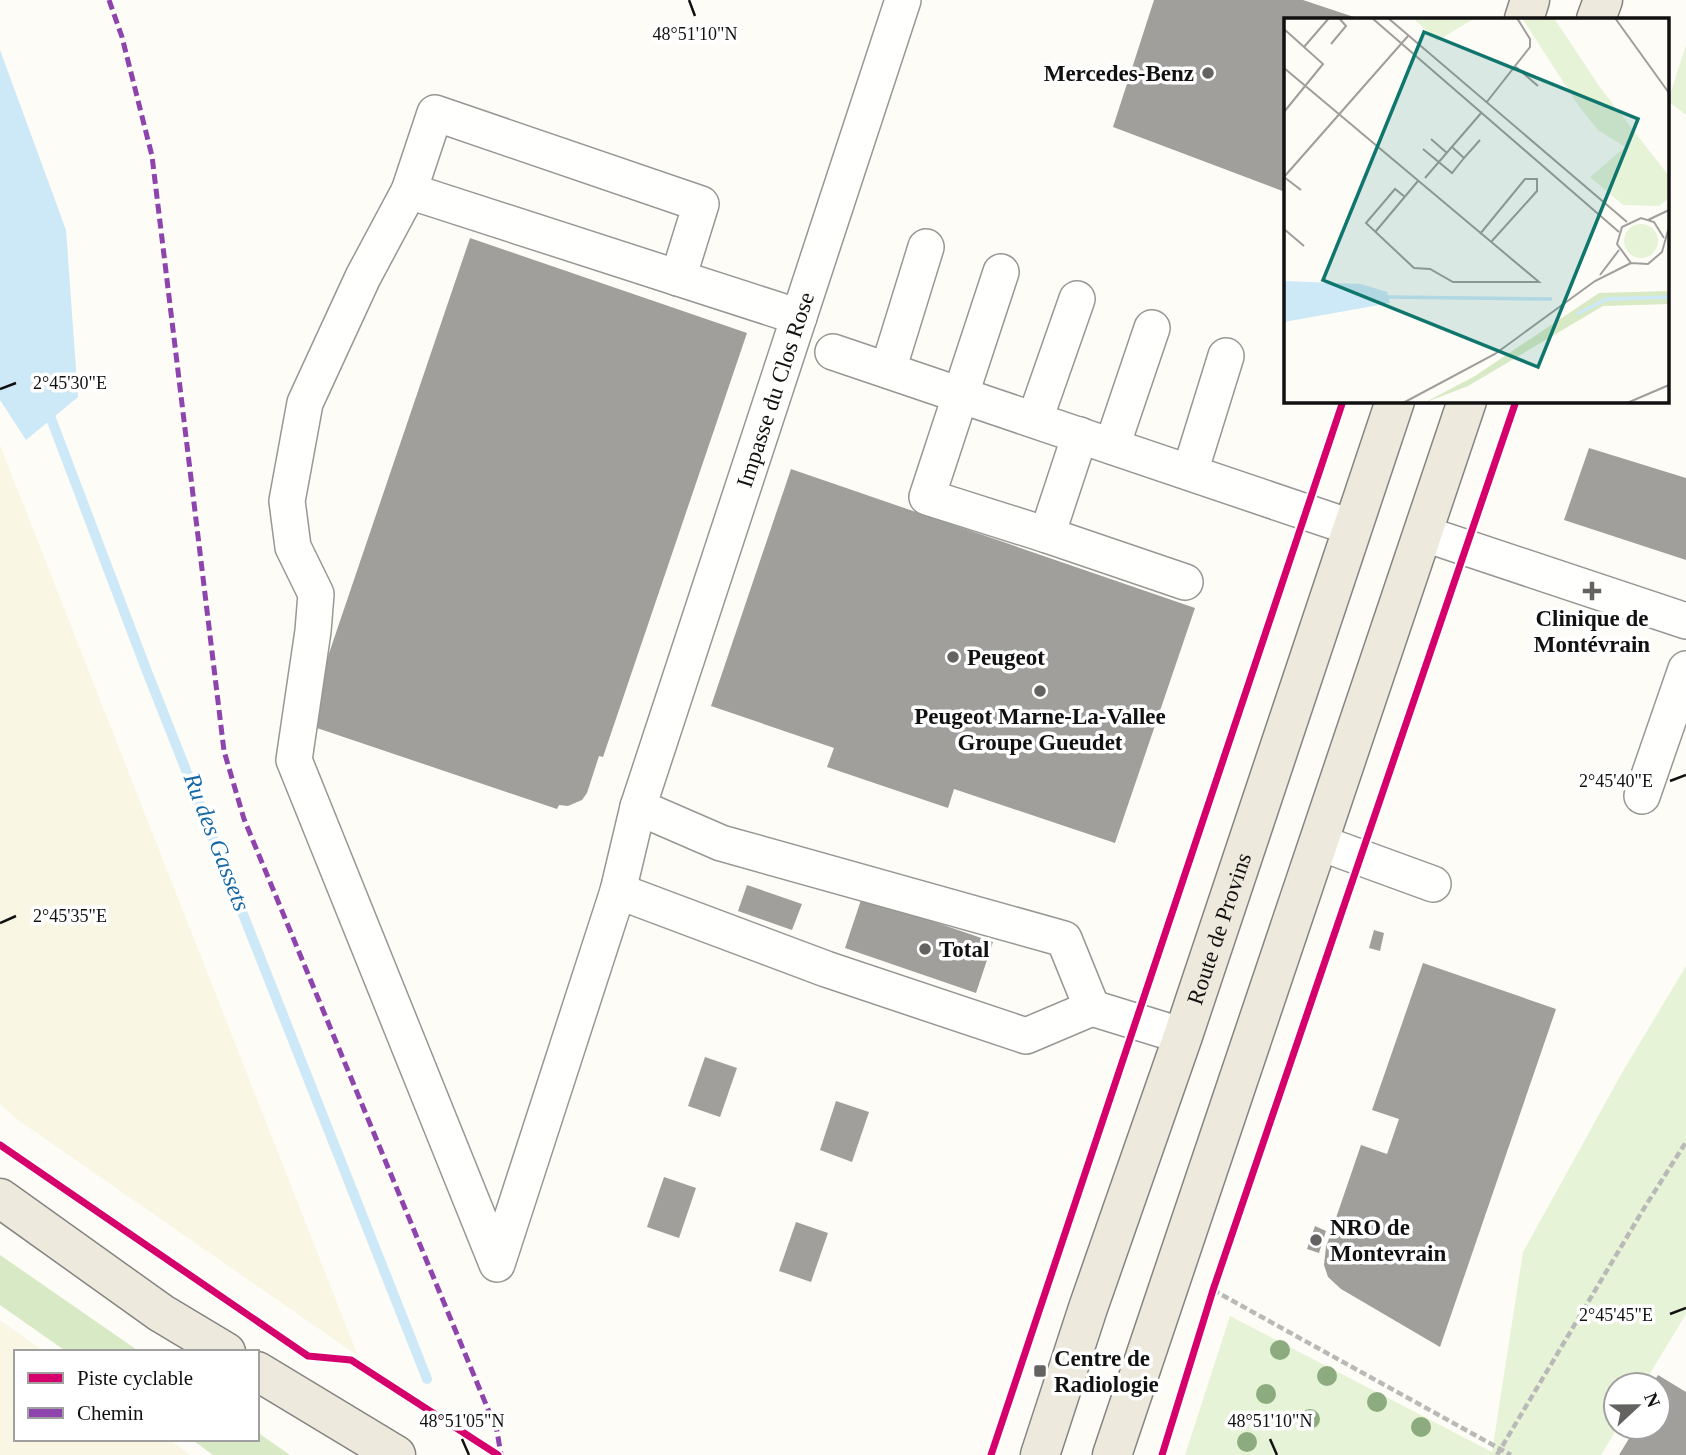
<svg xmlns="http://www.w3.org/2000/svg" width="1686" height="1455" font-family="Georgia,serif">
<rect width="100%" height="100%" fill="#fdfcf7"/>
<g fill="#f9f7e4">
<polygon points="0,445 358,1356 18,1120 0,1104"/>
<polygon points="0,1320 45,1352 16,1352 16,1439 169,1439 190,1455 0,1455"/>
</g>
<g fill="#e7f3d7">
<polygon points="1686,45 1686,115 1668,101"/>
<polygon points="1686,966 1686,1314 1643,1385 1616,1385 1618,1427 1601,1455 1185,1455 1230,1316 1492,1452 1523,1252 1623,1071"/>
</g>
<g fill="#d8eac5">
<polygon points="0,1255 140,1352 67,1352 0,1305"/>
<polygon points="257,1432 290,1455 213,1455 191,1439 257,1439"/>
</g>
<polygon fill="#cde8f7" points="0,50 66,230 78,397 26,440 0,400"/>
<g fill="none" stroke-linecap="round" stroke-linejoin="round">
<polyline stroke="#cde8f7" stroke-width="10" points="47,408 146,669 427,1379"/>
</g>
<g fill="#a19f9c">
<polygon points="1154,0 1303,0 1360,19 1285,19 1285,192 1113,127"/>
<polygon points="470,238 747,333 603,757 599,756 587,793 582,800 568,806 559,805 557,809 305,724"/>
<polygon points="1589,448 1686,478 1686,560 1564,520"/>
<polygon points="791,469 1195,608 1115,843 954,789 948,808 827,767 834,748 711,706"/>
<polygon points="747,885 802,904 792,930 738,911"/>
<polygon points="862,897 993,942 976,993 845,948"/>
<polygon points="1374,930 1384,933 1380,951 1369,948"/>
<polygon points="1423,963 1556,1009 1440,1347 1341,1289 1328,1277 1324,1265 1326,1247 1361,1145 1387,1154 1399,1119 1372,1110"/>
<polygon points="705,1057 737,1068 720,1117 688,1106"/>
<polygon points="836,1101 869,1112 852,1162 820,1150"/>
<polygon points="664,1177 696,1188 679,1238 647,1227"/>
<polygon points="796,1222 828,1233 811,1282 779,1271"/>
<polygon points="1315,1226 1326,1231 1319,1253 1307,1249"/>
<polygon points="1658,1375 1686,1392 1686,1455 1619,1455 1636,1427 1658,1427 1658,1385 1652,1385"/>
</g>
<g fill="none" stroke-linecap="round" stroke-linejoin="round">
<defs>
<g id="minor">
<polyline points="409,191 799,317"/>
<polyline points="1001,272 927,497 1047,535"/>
<path id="s1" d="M678,278L701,204L435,113L409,191L363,277L305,403L287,501L293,547L316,594L313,631L294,760L497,1264L618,891L638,807L903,0"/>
<polyline points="833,352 1353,528"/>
<polyline points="888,370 926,247"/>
<polyline points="1035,419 1077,299"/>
<polyline points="1080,435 1047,535 1185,582"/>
<polyline points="1112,446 1152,328"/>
<polyline points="1190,472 1226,356"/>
<polyline points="1422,533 1686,621"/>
<polyline points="1642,796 1686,669"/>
<polyline points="1318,842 1433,884"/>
<polyline points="618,891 826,969 1026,1036 1092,1008 1064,939 721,843 638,807"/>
<polyline points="1092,1008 1183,1036"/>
</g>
<g id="major">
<polyline points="1524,19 1530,0"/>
<polyline points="1596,19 1603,0"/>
<polyline points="0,1198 161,1313 226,1352"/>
<polyline points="257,1371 396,1455"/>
<path id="s2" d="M1040,1455L1088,1308L1183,1036L1395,401"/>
<polyline points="1112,1455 1467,401"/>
</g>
</defs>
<use href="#minor" stroke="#979795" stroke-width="38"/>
<use href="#major" stroke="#858482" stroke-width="41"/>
<g stroke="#b9b9b8" stroke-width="4.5" stroke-dasharray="7 3.5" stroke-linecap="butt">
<polyline points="1213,1290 1511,1455"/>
<polyline points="1497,1455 1643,1210 1686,1142"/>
</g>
<use href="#minor" stroke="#fffffe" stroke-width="35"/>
<use href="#major" stroke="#ede9dc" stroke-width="38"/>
<polyline stroke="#8e44ad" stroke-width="5" stroke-dasharray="10 5" stroke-linecap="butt" points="109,0 122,37 152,156 224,751 244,819 497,1431 501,1455"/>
<defs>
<g id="cycleway">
<polyline points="0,1145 308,1356 351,1360 498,1455"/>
<polyline points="991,1455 1343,401"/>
<polyline points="1162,1455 1213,1290 1516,401"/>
</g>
</defs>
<use href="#cycleway" stroke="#fff" stroke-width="11"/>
<use href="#cycleway" stroke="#d6006c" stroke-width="7"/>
</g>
<g fill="#8cac80">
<circle cx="1280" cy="1350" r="10"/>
<circle cx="1327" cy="1376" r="10"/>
<circle cx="1266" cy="1394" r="10"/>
<circle cx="1377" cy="1402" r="10"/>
<circle cx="1310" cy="1419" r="10"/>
<circle cx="1421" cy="1427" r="10"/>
<circle cx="1247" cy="1442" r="10"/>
</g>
<path fill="none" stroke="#111" stroke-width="2.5" d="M689,0L695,16M0,389L16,383M1670,781L1686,775M0,923L16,916M1670,1314L1686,1308M462,1439L469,1455M1270,1439L1277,1455"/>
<g fill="#646362" stroke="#fff" stroke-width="2.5">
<circle cx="1208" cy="73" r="7"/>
<path d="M1588.5 580.5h7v7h7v7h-7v7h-7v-7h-7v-7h7z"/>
<circle cx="953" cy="657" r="7"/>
<circle cx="1040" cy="691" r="7"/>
<circle cx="925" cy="949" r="7"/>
<circle cx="1316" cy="1240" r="7"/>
<rect x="1033" y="1364" width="14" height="14" rx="3.5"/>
</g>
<g text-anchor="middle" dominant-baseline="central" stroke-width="7" stroke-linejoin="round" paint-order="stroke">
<g font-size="23" font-weight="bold" fill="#111" stroke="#fff" text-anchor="start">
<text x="1194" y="73" text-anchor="end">Mercedes-Benz</text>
<text x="1592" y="618" text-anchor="middle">Clinique de<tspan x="1592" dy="26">Montévrain</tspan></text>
<text x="967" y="657">Peugeot</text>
<text x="1040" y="716" text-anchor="middle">Peugeot Marne-La-Vallee<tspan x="1040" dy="26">Groupe Gueudet</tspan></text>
<text x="939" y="949">Total</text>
<text x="1330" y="1227">NRO de<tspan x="1330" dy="26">Montevrain</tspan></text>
<text x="1054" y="1358">Centre de<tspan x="1054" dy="26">Radiologie</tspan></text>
</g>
<g font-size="23" fill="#111" stroke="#fff">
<text stroke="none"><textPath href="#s1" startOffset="2504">Impasse du Clos Rose</textPath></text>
<text stroke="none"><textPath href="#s2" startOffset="556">Route de Provins</textPath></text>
</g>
<g font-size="24" font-style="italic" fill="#1768a6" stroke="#fff">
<text transform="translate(217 842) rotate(69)">Ru des Gassets</text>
</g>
</g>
<g transform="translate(1284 18)">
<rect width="385" height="385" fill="#fdfcf7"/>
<path d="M129,0H191L153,23ZM238,0H270L315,68L385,158V180L375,188L339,187L306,159L341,129L314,112L294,87ZM340 223a17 17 0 1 1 34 0a17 17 0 1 1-34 0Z" fill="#e7f3d7"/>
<path d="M385,273V286L319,288L184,368L140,385L191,358L315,275Z" fill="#d8eac5"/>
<path d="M0,263L77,266L103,274L106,285L0,304Z" fill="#cde8f7"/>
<path fill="none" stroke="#cde8f7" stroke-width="3.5" d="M104,279L268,281M293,296L323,281L385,279"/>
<path fill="none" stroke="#9f9e9b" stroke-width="2" d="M88,0L335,214M104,0L343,204M331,0L385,75M0,11L39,46L0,94M47,26L62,8L55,0M20,29L45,0M232,49L254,68M0,50L255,264H169L146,251L130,250L82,205L111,171L121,179M202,85L246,29V21L233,0M147,121L163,135M168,129L180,140L196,122M139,131L168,155L180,140M0,159L124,18M0,159L17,172M141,160L198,94M364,202L385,192M0,211L20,228M92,213L134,163M196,216L241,161H253V173L207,224M380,220L370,204L357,200L338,209L333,226L347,245L364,246L378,234L385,209M316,257L335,232M119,385L211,336L311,263L347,245M343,385L385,367"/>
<path fill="#0f766e" fill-opacity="0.15" stroke="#0f766e" stroke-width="3.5" d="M140,14L354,101L254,349L39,262Z"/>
<rect width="385" height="385" fill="none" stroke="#111" stroke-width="3.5"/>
</g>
<g font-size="18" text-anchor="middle" fill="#111" stroke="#fff" stroke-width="7" stroke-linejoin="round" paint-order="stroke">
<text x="695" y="40">48°51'10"N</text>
<text x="70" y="389">2°45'30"E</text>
<text x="1616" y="787">2°45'40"E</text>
<text x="70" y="922">2°45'35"E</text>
<text x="1616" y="1321">2°45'45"E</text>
<text x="462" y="1427">48°51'05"N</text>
<text x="1270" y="1427">48°51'10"N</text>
</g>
<rect x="14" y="1350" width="245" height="91" fill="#ffffff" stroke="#a0a0a0" stroke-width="2"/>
<rect x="28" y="1373" width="35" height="10" fill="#d6006c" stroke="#a0a0a0" stroke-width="2"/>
<text x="77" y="1385" font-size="21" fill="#111111">Piste cyclable</text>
<rect x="28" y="1408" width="35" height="10" fill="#8e44ad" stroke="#a0a0a0" stroke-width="2"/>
<text x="77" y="1420" font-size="21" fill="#111111">Chemin</text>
<g transform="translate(1637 1406) rotate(68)"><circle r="33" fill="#ffffff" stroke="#a0a0a0" stroke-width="2"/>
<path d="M0-5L12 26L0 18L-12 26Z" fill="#646362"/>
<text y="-10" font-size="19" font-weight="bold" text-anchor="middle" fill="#111111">N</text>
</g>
</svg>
